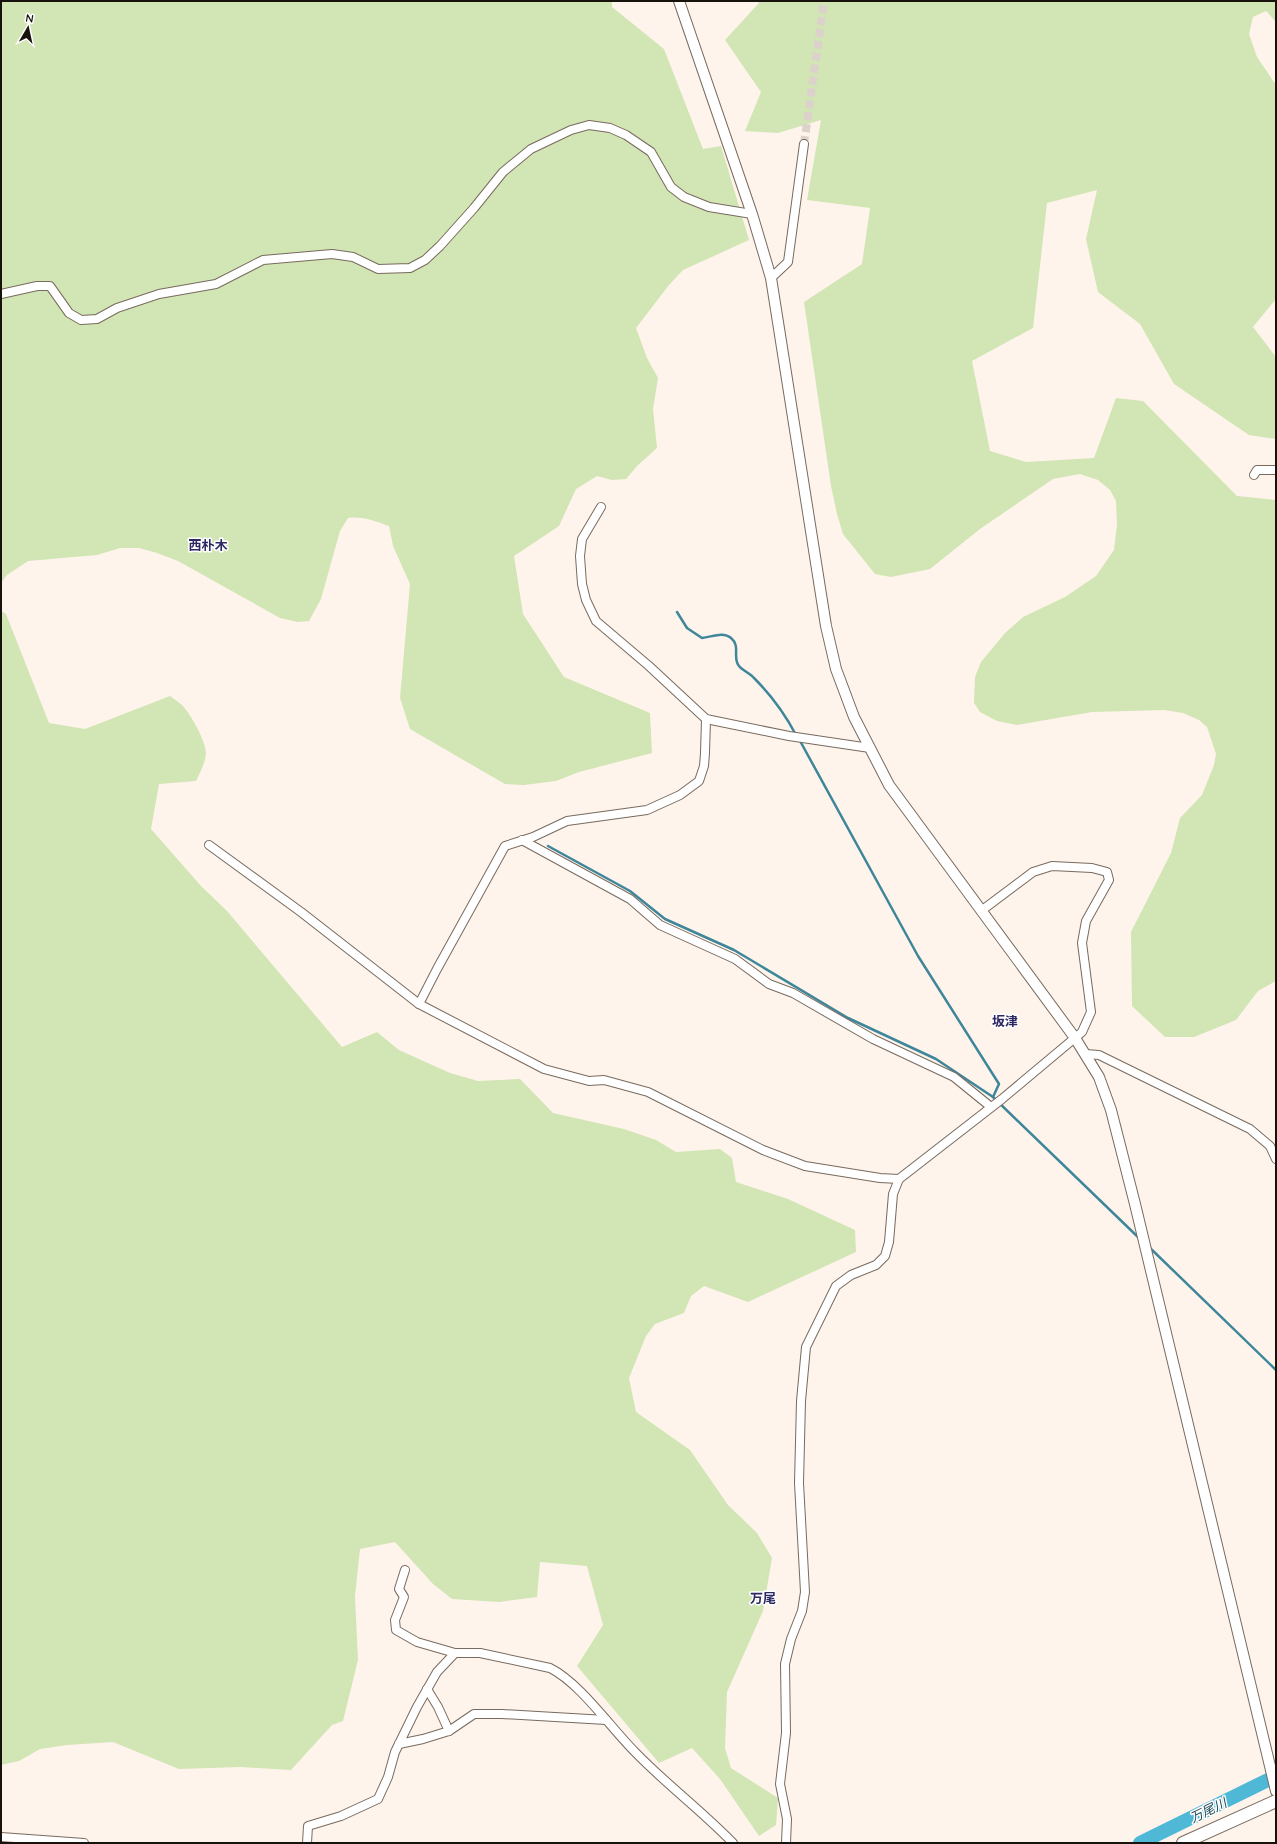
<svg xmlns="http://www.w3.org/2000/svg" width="1277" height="1844" font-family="Quicksand,'Noto Sans JP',sans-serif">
<rect width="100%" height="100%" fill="#fef4ec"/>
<g fill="#d2e5b4">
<path d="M1,1H612V7L664,49L703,149L721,146L749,240L683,270L669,285L636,328L647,358L658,378L653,409L657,448L637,466L626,479L612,480L597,476L576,489L559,526L514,556L523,614L564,677L650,713L652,753L579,772L556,781L524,785L505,784L410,729L400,698L410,584L393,546L389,526C375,521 363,516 348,518L340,531L321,599L309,621L298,622L280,618L178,561L157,553L139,548H120L97,555L28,561L7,575L1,583Z"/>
<polygon points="757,1 1276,1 1276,22 1266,11 1253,17 1249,34 1257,57 1276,85 1276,299 1253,327 1276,357 1276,439 1249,435 1174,384 1140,324 1098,292 1086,239 1097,190 1047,203 1033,328 972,361 990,451 1026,462 1094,458 1116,398 1143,401 1237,496 1276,500 1276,981 1258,991 1236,1020 1194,1037 1165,1037 1132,1006 1131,932 1171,853 1180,818 1202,795 1214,765 1216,754 1207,727 1199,720 1183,713 1164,710 1092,712 1017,725 997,721 980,712 974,703 975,677 981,662 1005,633 1023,617 1065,597 1096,576 1114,550 1117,525 1116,501 1110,490 1098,480 1080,474 1053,479 980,529 930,569 891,577 875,574 843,534 837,514 831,486 804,302 862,264 870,208 807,200 821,120 778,133 745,131 761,92 725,40 759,3"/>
<path d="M1,611L6,614L49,723L85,729L170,696C174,699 179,702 183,706C191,715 206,741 206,754C205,763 200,773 196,781L159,784L151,829L201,886L227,911L342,1047L377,1032L399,1050L450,1073L478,1081L520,1079L553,1113L624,1129L656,1140L676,1152L720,1149L732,1158L736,1182L788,1199L855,1230L856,1252L748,1302L704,1286L691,1296L684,1313L655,1324L646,1336L629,1378L636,1412L690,1450L728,1505L757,1533L772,1558L763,1611L727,1692L725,1748L731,1768L778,1798L776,1825L759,1836L720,1779L692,1748L659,1763L577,1666L603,1625L587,1566L540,1562L537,1597L499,1602L452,1599L433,1584L395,1542L360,1549L355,1596L358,1660L343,1721L332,1725L291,1770L240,1767L179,1769L113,1742L67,1745L40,1749L19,1761L1,1765Z"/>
</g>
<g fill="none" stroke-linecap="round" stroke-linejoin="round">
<g stroke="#3e869a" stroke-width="2.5">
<path d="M677,612L687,628L702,638C712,637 723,631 731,638C741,646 732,658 739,666C743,671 750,673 754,678C771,695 785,714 796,735"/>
<polyline points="799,739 918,956 999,1084 993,1097"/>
<polyline points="548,846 630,891 665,919 734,950 848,1018 936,1059 993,1097 1139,1238"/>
<polyline points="1149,1247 1276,1370"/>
</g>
<polyline stroke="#4fb8d7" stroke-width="14" points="1140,1843 1276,1776"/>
<polyline stroke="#dcd2cb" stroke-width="8" stroke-dasharray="8 4" stroke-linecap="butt" points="804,144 824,1"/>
<defs>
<g id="minor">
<polyline points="771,278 788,262 804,144"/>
<polyline points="1,294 37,286 50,286 69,313 81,320 97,319 117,308 159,294 216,284 263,260 332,254 353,257 378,269 410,268 425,260 440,246 474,208 503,172 531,149 571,130 589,125 610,128 626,135 651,152 671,187 684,197 709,207 752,214"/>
<polyline points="1254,475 1257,470 1276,470"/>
<polyline points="601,507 582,539 580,556 582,584 586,600 596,621 649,666 706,719 789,736 870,748"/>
<polyline points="522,840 630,899 660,925 735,959 769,984 793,993 873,1039 954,1077 991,1107"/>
<polyline points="209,845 301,912 419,1004 544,1069 589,1081 604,1080 648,1092 763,1150 805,1166 880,1178 899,1179"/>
<polyline points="419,1004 437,969 505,846 533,837 567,821 647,810 680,795 699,781 704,766 705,753 706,719"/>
<polyline points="1085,1054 1099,1055 1250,1129 1270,1146 1276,1159"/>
<polyline points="405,1570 399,1589 404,1597 395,1620 396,1630 417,1642 455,1653"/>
<polyline points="427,1689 438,1707 449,1731 474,1714 502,1714 606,1720"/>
<polyline points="399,1744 423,1739 449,1731"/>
<polyline points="1,1837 84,1843"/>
<path d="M307,1843L308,1826L341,1816L378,1799L388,1777L395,1752L417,1707L437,1672L455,1653H480L550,1668C580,1683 610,1727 635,1752C666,1784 702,1811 733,1843"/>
<polyline points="786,1843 787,1819 780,1784 786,1733 785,1664 791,1639 802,1611 805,1592 799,1483 801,1401 806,1347 836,1286 851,1275 876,1265 885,1256 889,1242 893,1194 899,1179 1002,1099 1082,1032 1091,1012 1082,943 1086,921 1109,880 1107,872 1092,868 1052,866 1033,872 981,911"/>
</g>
<polyline id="tertiary" points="679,1 752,214 771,278 826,626 836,669 854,717 889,785 1075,1038 1099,1077 1111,1110 1135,1204 1276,1791"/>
<polyline id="primary" points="1183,1843 1276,1801"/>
</defs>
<use href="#minor" stroke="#786a5e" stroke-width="10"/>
<use href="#tertiary" stroke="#786a5e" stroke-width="12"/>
<use href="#primary" stroke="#786a5e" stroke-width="14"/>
<use href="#minor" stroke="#fff" stroke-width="8"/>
<use href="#tertiary" stroke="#fff" stroke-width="10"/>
<use href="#primary" stroke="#fff" stroke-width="12"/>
</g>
<g text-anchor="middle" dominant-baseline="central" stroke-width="3" stroke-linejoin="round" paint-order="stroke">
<g font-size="13" font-weight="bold" fill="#2d2963" stroke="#fff">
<text x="208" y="545">西朴木</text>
<text x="1005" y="1021">坂津</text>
<text x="763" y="1598">万尾</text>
</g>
<g font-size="13" font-style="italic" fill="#1c4957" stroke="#fff">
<text transform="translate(1208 1810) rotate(-26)">万尾川</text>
</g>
</g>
<rect width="1277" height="1844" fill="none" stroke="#18120d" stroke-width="4"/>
<g transform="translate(28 28) rotate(9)" stroke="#ffffff" stroke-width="3" paint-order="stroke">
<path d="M0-3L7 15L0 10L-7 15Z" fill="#18120d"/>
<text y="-6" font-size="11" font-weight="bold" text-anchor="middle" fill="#18120d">N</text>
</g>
</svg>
